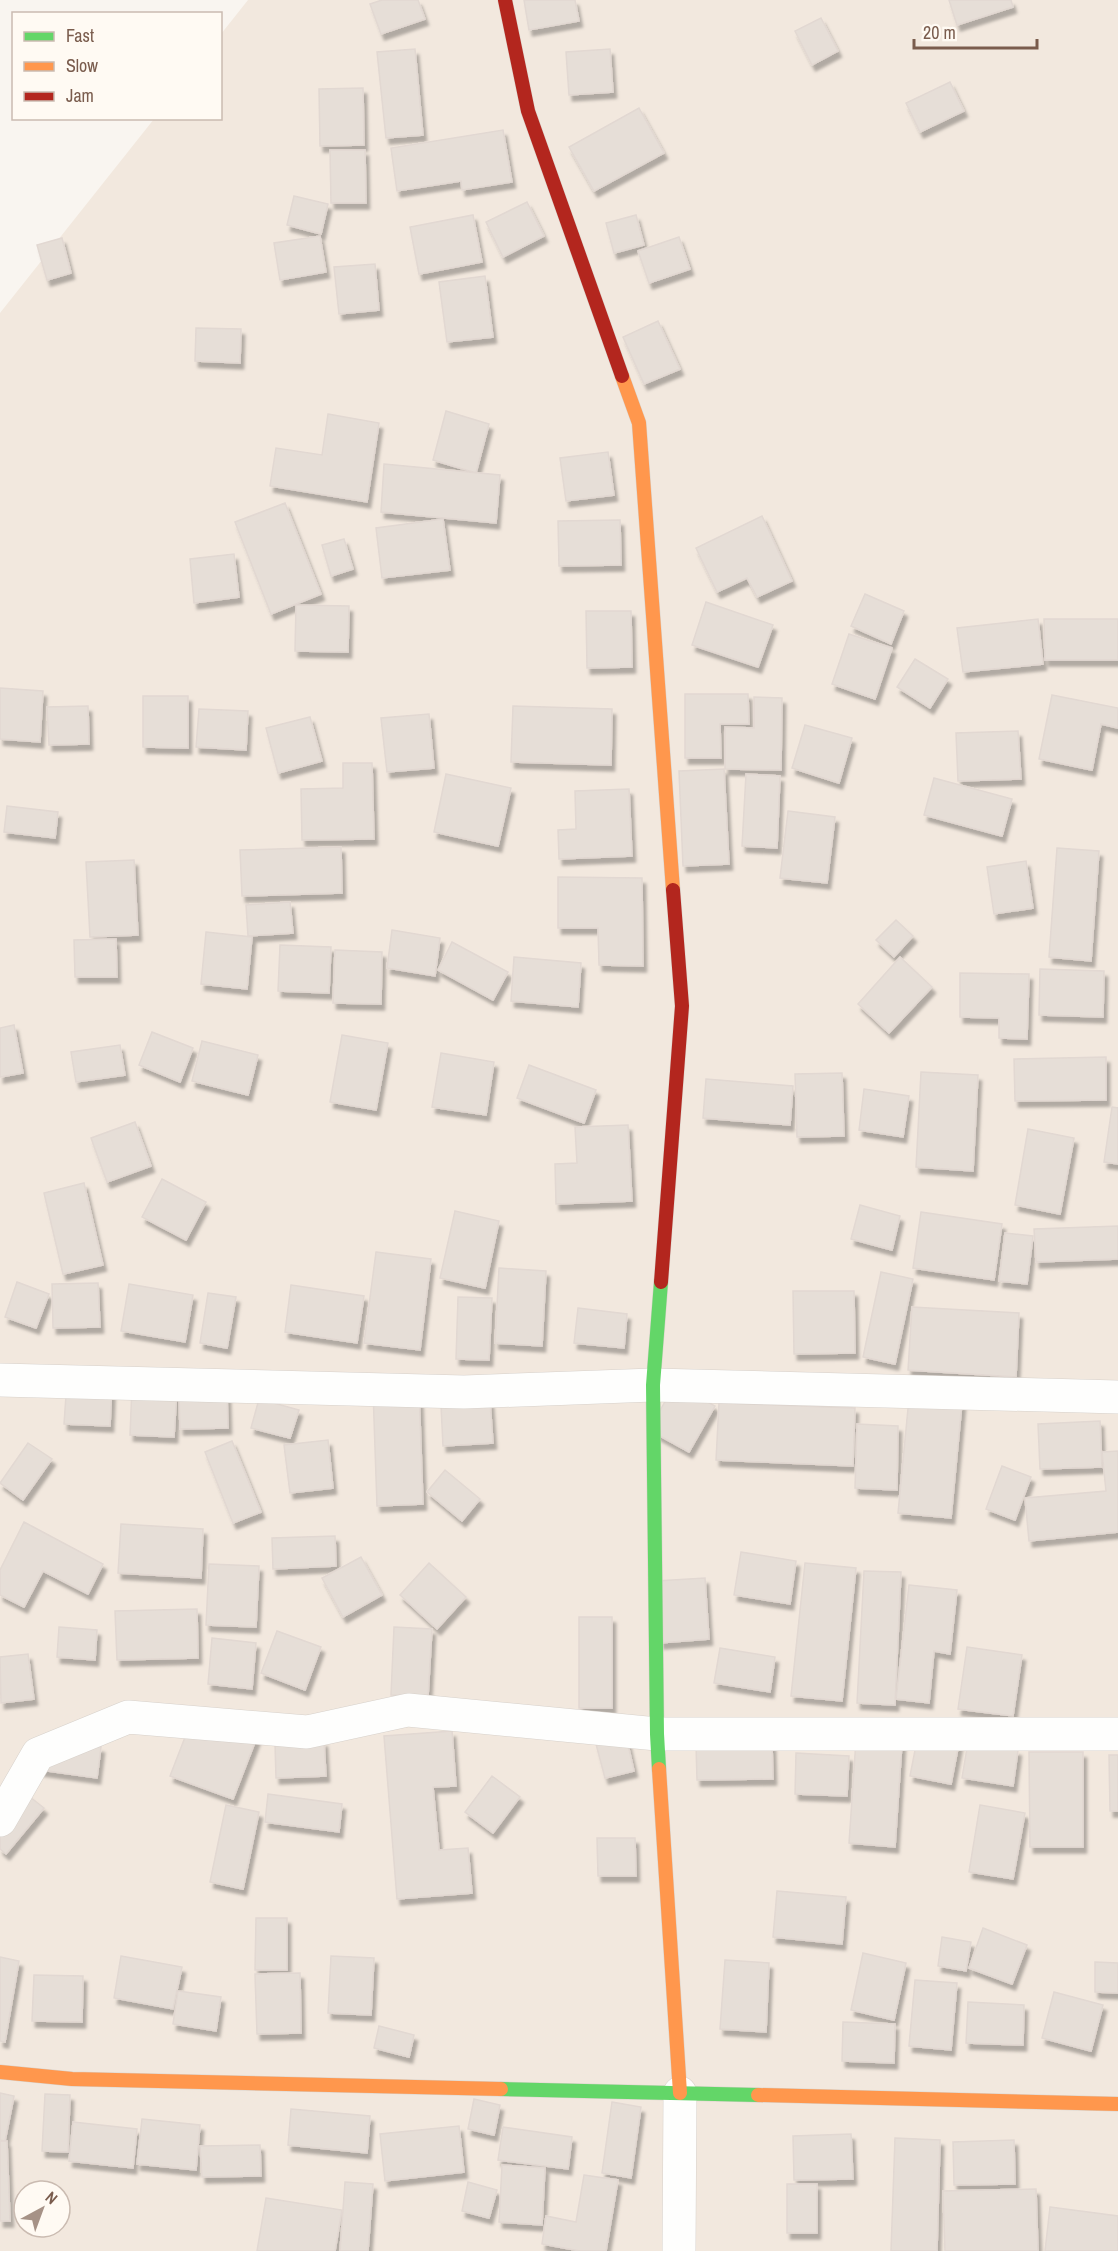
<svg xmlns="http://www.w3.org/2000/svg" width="1118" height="2251" font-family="'Archivo Narrow',sans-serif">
<defs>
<filter id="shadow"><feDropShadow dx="3.5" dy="6" stdDeviation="1.5" flood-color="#0004"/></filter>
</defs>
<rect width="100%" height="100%" fill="#f9f5f0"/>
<path fill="#f2e8de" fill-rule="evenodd" d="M248,0H1118V2251H0V313L154,119L220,118L221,34ZM24,2191H60V2227H24Z"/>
<g fill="#e6ded7" stroke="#e2d8d2" stroke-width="1.5" filter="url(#shadow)">
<polygon points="382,0 418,0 425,19 381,34 370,4"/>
<polygon points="524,0 575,0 579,21 529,30"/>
<polygon points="949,0 1011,0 1013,7 957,25"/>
<polygon points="821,18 838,51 812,65 795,31"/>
<polygon points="415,49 423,135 386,138 377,52"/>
<polygon points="610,49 613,92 569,95 566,52"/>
<polygon points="950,82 964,111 920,132 906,103"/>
<polygon points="363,88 364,145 320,146 319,89"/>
<polygon points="639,108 664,153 594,191 569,147"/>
<polygon points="503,130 512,182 462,190 461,181 397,191 391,148"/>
<polygon points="330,150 365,150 366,203 331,203"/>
<polygon points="294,196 328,204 321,234 287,225"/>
<polygon points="527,202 544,236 503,257 486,222"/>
<polygon points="473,215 482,262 419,274 410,227"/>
<polygon points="636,215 644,245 614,253 606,223"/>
<polygon points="320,236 326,272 280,280 274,243"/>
<polygon points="679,237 690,269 649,283 638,251"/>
<polygon points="62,238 71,273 47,280 37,245"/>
<polygon points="375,264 379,310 339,314 334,267"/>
<polygon points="485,276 493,337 447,342 439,282"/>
<polygon points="658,321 680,369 644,384 623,337"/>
<polygon points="196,328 241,329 240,363 195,361"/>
<polygon points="446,411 489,424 476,473 433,460"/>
<polygon points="328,414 379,423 367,502 270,486 276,448 322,455"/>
<polygon points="608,452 614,495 566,501 560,458"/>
<polygon points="384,464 500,475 496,523 381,512"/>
<polygon points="285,503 321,594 271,614 235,522"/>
<polygon points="762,516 792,581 757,597 747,578 717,592 696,548"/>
<polygon points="443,519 450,570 382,578 376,528"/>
<polygon points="620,520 621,565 559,566 558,521"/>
<polygon points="344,539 353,569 331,576 322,545"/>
<polygon points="234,554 239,597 194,603 190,559"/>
<polygon points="865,594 904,611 891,644 851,626"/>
<polygon points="706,602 773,625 758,667 692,645"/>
<polygon points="296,605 349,606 348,652 295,651"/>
<polygon points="586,611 631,611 632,667 587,668"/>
<polygon points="1038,619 1043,664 963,672 957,628"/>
<polygon points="1044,619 1118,619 1118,660 1045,660"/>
<polygon points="849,634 892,648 875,699 832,684"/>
<polygon points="915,659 948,679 930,708 897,687"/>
<polygon points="0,688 43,691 40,742 0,739"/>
<polygon points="685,694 748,694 749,724 720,724 721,758 685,758"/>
<polygon points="1052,695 1118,708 1118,728 1101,724 1092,770 1039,759"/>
<polygon points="143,696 188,696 188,748 143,747"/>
<polygon points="754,697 782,698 781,770 725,769 725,727 754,728"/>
<polygon points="88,706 89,744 49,745 47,707"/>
<polygon points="513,706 612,709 611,765 511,762"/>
<polygon points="199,709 248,711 246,750 196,747"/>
<polygon points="429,714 434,768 387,772 381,718"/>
<polygon points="310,717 322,761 278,773 266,728"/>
<polygon points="805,725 852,738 839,783 792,768"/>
<polygon points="1018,731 1021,779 958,781 956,733"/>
<polygon points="343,763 372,763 374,839 302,840 301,789 343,788"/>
<polygon points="724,769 729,864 683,866 679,771"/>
<polygon points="446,774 511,788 498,846 434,832"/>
<polygon points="746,774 780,776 777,848 742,846"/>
<polygon points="934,778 1012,799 1002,836 924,815"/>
<polygon points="629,789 632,856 559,859 558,830 576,829 575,791"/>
<polygon points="7,806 58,812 55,838 4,832"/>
<polygon points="788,811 835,817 827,883 780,878"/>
<polygon points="341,847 342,893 242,896 240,850"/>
<polygon points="1057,848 1099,851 1091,961 1049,957"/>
<polygon points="134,860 138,935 90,937 86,862"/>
<polygon points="1026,861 1033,908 994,914 987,867"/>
<polygon points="558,877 642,878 643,966 599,965 598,928 558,928"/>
<polygon points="290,902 293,933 248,936 246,905"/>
<polygon points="896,920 913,936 894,957 876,940"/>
<polygon points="392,930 440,938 435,976 387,968"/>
<polygon points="206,932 252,937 247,989 201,984"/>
<polygon points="116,939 117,977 75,977 74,940"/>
<polygon points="452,942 508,972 493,1000 438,970"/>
<polygon points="280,945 331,947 329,993 278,991"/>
<polygon points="335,950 382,952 381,1004 333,1003"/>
<polygon points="514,957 581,963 578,1007 511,1001"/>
<polygon points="900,957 932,987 889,1033 858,1004"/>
<polygon points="1040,969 1104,971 1103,1017 1039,1015"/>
<polygon points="960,973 1029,974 1027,1039 999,1038 999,1018 960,1017"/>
<polygon points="14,1025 23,1073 0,1077 0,1028"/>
<polygon points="152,1032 193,1048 180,1082 139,1065"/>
<polygon points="342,1035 388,1043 376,1110 330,1102"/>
<polygon points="202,1041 258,1055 248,1095 192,1081"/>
<polygon points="120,1045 125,1075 76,1082 71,1052"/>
<polygon points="441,1053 494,1062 486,1115 432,1107"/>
<polygon points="1106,1057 1106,1100 1015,1101 1014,1059"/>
<polygon points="529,1065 596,1090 584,1123 517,1098"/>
<polygon points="921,1072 978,1075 973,1171 916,1167"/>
<polygon points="842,1073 844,1136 797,1137 795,1074"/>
<polygon points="706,1079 793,1086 790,1125 703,1118"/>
<polygon points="864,1089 909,1096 903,1137 859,1130"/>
<polygon points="1112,1107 1118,1108 1118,1164 1104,1162"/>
<polygon points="135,1122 151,1166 107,1182 91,1138"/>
<polygon points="628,1125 632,1201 556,1204 555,1164 577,1163 575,1127"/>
<polygon points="1028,1129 1074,1138 1060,1214 1015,1205"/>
<polygon points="162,1179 206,1202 186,1240 142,1217"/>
<polygon points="84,1183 103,1265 63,1274 44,1193"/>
<polygon points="860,1205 900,1216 892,1250 851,1239"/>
<polygon points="455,1211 499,1221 485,1288 440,1278"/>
<polygon points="921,1212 1002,1224 994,1280 913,1268"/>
<polygon points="1118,1226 1118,1259 1036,1262 1034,1229"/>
<polygon points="1005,1233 1033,1236 1027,1284 999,1281"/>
<polygon points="376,1252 431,1259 420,1350 364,1343"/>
<polygon points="499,1268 546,1271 542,1346 495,1343"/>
<polygon points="881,1272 913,1279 895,1364 863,1357"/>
<polygon points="17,1282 49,1294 36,1328 5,1317"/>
<polygon points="98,1283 100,1327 53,1328 52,1284"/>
<polygon points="129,1284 193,1295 185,1342 121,1331"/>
<polygon points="291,1285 364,1296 357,1343 285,1332"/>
<polygon points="793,1291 854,1291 855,1353 794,1354"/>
<polygon points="208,1293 236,1297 227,1348 200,1343"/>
<polygon points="458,1297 492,1298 489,1360 456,1359"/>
<polygon points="912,1307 1019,1313 1016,1377 908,1370"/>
<polygon points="578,1308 627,1314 624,1348 574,1343"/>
<polygon points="67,1381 112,1383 110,1426 64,1424"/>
<polygon points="675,1384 715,1406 689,1452 649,1430"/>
<polygon points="132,1386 177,1389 174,1437 130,1435"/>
<polygon points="419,1389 423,1504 377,1506 373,1390"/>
<polygon points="227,1393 228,1428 180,1429 179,1394"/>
<polygon points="909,1398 962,1403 951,1518 898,1513"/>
<polygon points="259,1399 299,1410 290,1438 251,1428"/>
<polygon points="490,1401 493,1443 443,1446 441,1405"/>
<polygon points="719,1403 855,1408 853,1466 716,1460"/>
<polygon points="1100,1421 1102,1467 1040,1469 1038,1424"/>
<polygon points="857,1424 898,1426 897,1490 855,1488"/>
<polygon points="328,1440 333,1488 290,1493 284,1445"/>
<polygon points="232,1441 261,1512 233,1523 205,1452"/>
<polygon points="28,1443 52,1459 23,1500 0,1483"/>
<polygon points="1118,1451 1118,1532 1029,1541 1025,1498 1106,1491 1102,1452"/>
<polygon points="1002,1466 1031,1477 1015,1520 986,1509"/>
<polygon points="445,1470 480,1499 462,1521 427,1492"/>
<polygon points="24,1522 103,1564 88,1594 43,1571 24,1607 0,1595 0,1570"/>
<polygon points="121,1524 203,1529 201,1578 118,1573"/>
<polygon points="335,1536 336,1566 273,1569 272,1538"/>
<polygon points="741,1552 796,1561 790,1604 734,1595"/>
<polygon points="361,1557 382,1595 343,1617 322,1578"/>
<polygon points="429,1563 466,1597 437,1629 400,1595"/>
<polygon points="805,1563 856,1568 842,1701 791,1696"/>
<polygon points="209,1564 259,1566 256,1627 206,1625"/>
<polygon points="864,1571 901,1572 895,1705 857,1703"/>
<polygon points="705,1578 709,1639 660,1643 656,1581"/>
<polygon points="909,1585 957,1590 950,1654 934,1651 929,1703 896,1699"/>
<polygon points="197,1609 198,1658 117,1660 115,1611"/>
<rect x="579" y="1617" width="33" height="91"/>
<polygon points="59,1627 97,1630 95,1660 57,1657"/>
<polygon points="394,1627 432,1629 428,1697 391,1695"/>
<polygon points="277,1631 321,1647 305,1690 261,1673"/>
<polygon points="212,1638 256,1643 252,1689 208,1684"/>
<polygon points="967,1647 1022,1655 1013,1716 958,1709"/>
<polygon points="720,1648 775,1657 770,1692 714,1683"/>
<polygon points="28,1654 34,1699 1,1703 0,1657"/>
<polygon points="194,1714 257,1737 233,1799 170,1776"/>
<polygon points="452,1731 456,1786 433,1787 439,1850 468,1848 472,1893 397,1899 384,1736"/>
<polygon points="918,1735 959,1743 951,1784 910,1776"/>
<polygon points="626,1736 634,1771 605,1778 596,1744"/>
<polygon points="38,1738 101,1747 97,1778 34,1769"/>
<polygon points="856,1740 902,1743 895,1847 849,1843"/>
<polygon points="324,1741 326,1776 276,1778 275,1744"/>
<polygon points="968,1742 1018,1750 1013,1786 962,1778"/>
<polygon points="696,1744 772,1744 773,1779 697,1780"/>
<polygon points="1029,1752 1083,1752 1083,1847 1030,1847"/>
<polygon points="796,1753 849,1756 847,1796 795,1794"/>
<polygon points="1109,1755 1118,1755 1118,1811 1110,1811"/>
<polygon points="492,1776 520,1797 493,1833 465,1812"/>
<polygon points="10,1781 44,1808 6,1854 0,1849 0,1794"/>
<polygon points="268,1794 342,1804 339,1832 265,1822"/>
<polygon points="226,1805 259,1812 243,1889 210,1882"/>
<polygon points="980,1805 1025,1813 1013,1879 969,1872"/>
<polygon points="597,1838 635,1838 636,1876 598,1876"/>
<polygon points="777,1891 846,1897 842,1944 773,1937"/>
<polygon points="256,1918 287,1918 287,1970 255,1970"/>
<polygon points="983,1928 1027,1945 1012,1984 969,1968"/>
<polygon points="942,1937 971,1942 966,1971 938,1966"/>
<polygon points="863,1953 906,1963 894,2020 851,2010"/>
<polygon points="121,1956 182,1967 173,2009 114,1998"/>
<polygon points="331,1956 374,1958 371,2015 328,2013"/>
<polygon points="0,1957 19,1961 5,2042 0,2041"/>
<polygon points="725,1960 769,1963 766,2032 720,2029"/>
<polygon points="1095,1962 1118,1963 1118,1993 1095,1992"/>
<polygon points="300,1973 301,2033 257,2034 255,1974"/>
<polygon points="34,1975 83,1976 82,2022 32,2021"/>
<polygon points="915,1980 957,1983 951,2050 909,2046"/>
<polygon points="178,1991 221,1997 216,2031 173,2024"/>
<polygon points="1054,1992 1103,2005 1091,2051 1042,2038"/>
<polygon points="968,2002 1024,2005 1023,2045 966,2043"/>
<polygon points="843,2022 895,2024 894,2063 842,2061"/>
<polygon points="379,2026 414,2035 409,2057 374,2048"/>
<polygon points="0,2093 14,2096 5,2141 0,2140"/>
<polygon points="45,2094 70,2095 68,2152 42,2151"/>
<polygon points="474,2099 500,2105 494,2135 468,2129"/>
<polygon points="612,2102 641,2107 631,2178 602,2173"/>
<polygon points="291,2109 370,2116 367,2153 288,2145"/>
<polygon points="142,2119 200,2125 196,2170 137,2164"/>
<polygon points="73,2122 137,2129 133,2168 69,2161"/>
<polygon points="459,2126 464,2172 385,2181 380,2134"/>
<polygon points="503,2127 572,2137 568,2169 498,2160"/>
<polygon points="851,2134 853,2179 794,2180 793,2136"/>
<polygon points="895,2138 940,2140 937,2251 891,2251"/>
<polygon points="1014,2140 1015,2184 954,2185 953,2142"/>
<polygon points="0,2141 7,2141 10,2221 0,2221"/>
<polygon points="260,2145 261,2176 202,2177 200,2146"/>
<polygon points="502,2165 545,2168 542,2225 499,2222"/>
<polygon points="584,2175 618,2180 606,2251 580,2251 542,2244 546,2216 576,2222"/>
<polygon points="345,2182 373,2184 368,2251 340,2251"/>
<polygon points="468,2182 497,2190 489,2218 462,2211"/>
<rect x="787" y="2184" width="30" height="49"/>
<polygon points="1036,2189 1038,2251 945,2251 943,2191"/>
<polygon points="266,2198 342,2210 335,2251 257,2251"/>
<polygon points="1050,2207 1118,2216 1118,2251 1045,2251"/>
</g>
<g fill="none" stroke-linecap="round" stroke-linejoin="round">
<defs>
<g id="street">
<polyline points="0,1380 464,1392 653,1385 1118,1397"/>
<polyline points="0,1820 38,1754 128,1717 307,1732 408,1710 657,1734 1118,1734"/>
<polyline points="679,2251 680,2093"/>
</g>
<g id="fast">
<polyline points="659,1769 657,1734 653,1385 661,1282"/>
<polyline points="501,2089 758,2095"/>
</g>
<g id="slow">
<polyline points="622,376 639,423 673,890"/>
<polyline points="659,1769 680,2093"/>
<polyline points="0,2072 72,2079 501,2089"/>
<polyline points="758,2095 1118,2104"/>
</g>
<g id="jam">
<polyline points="505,0 528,111 622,376"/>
<polyline points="661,1282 682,1006 673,890"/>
</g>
</defs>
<use href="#street" stroke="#d7d1cb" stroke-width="34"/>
<use href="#fast" stroke="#d9d2cb" stroke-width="15"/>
<use href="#slow" stroke="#d9d2cb" stroke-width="15"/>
<use href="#jam" stroke="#d9d2cb" stroke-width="15"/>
<use href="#street" stroke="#fefefd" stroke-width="33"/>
<use href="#fast" stroke="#63d668" stroke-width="14"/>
<use href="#slow" stroke="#ff974d" stroke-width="14"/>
<use href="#jam" stroke="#b3261e" stroke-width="14"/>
</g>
<rect x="12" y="12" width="210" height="108" fill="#fffaf3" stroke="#cabbb1" stroke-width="1.5"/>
<rect x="24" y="32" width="30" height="9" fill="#63d668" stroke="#cabbb1" stroke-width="1.5"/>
<text x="66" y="42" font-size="18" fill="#7a5c4d">Fast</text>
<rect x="24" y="62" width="30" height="9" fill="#ff974d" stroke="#cabbb1" stroke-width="1.5"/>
<text x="66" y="72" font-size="18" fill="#7a5c4d">Slow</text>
<rect x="24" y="92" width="30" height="9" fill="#b3261e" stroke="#cabbb1" stroke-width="1.5"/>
<text x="66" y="102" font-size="18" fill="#7a5c4d">Jam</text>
<g transform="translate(42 2209) rotate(41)"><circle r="28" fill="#fffaf3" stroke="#cabbb1" stroke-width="1.5"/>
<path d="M0-4.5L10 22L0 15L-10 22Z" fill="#a69286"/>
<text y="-9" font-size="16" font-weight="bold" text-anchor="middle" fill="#7a5c4d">N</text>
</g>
<path d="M914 39v9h123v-9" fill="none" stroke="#7a5c4d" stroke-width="3"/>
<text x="923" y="39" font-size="18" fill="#7a5c4d" stroke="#fffaf3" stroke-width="4.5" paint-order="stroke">20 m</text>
</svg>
